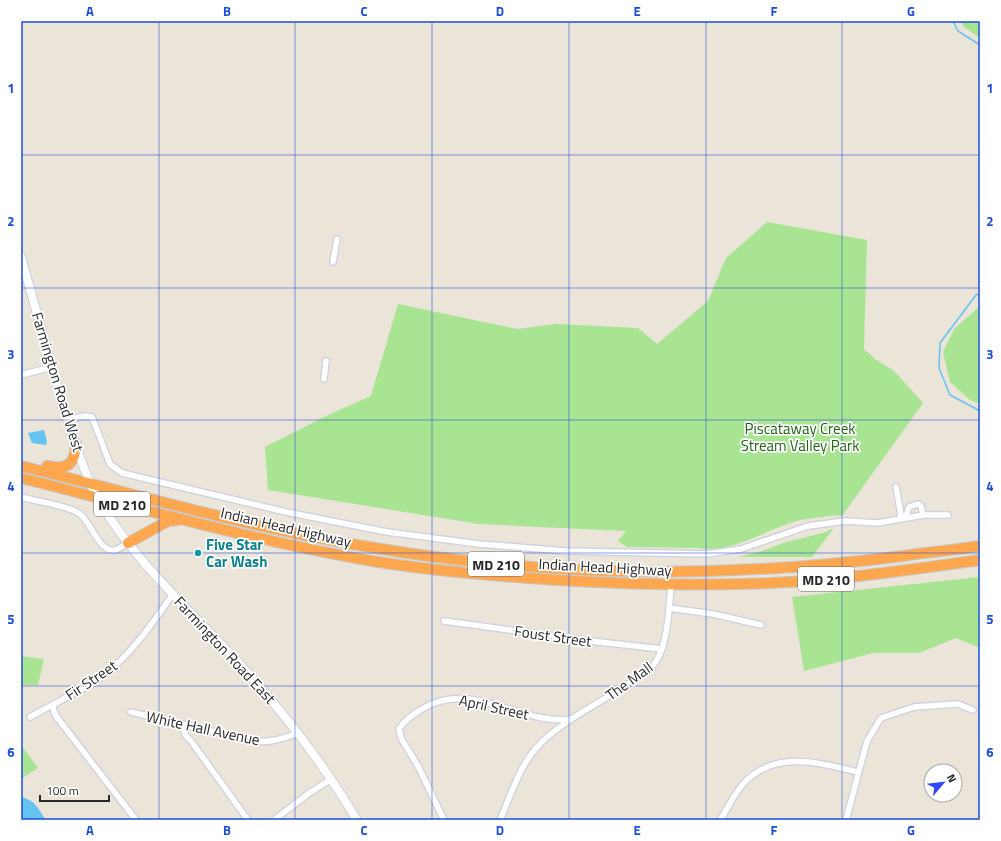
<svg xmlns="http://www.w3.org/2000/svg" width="1001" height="841" font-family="'Titillium Web',sans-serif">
<rect width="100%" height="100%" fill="#ebe4d8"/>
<g fill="#a8e492">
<polygon points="960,21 980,21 980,38 964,27"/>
<path d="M767,222L867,240L864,349L875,359L894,371L923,403L842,516L835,515C821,518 804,518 790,523C763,532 727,554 699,548L627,547L618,541L626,531L479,524L268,490L265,447L326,416L371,396L398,304L517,329L556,324L638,328L657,344L708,301L726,258Z"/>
<polygon points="980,306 980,404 970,400 950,382 943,352 954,329"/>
<polygon points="831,529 833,529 812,557 738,557 759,552 783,543 826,532"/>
<polygon points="980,577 980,648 956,638 919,653 873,653 804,671 792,597"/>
<polygon points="21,656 44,659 38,685 21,685"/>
<polygon points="21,745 38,768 21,779"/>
</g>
<g fill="#66c3f1">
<polygon points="44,430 47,441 46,445 32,443 28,433"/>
<path d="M21,797C36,801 36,806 46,820H21Z"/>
</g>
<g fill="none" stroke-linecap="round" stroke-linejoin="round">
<g stroke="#66c3f1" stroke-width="1.5">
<polyline points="953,21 958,31 980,45"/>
<polyline points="980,293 976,295 940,343 939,368 950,395 980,411"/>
</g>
<defs>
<g id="street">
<polyline points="333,262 337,239"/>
<polyline points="21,375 51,367"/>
<polyline points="324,379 326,361"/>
<polyline points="68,420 84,416 92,417 110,464 122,473 286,512 387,532 479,544 565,551 707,554 741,549 808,526 845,521 878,523 923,515 948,515"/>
<polyline points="896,487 901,515 900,518"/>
<path d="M21,497C39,502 61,504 77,512C91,519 98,553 115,550C119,549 124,545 128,543"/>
<polyline points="906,517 909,507 918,504 921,506 923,515"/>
<polyline points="669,608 713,614 761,625"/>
<polyline points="444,621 599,642 662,649"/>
<polyline points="53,705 54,712 56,716 136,820"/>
<path d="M131,712L253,741C269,743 282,739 298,733"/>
<path d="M30,717C57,702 86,689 110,670C135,649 154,621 173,594"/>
<polyline points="181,724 186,736 191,741 248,820"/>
<polyline points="274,820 308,794 331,779"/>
<path d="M444,820L418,766L401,738L399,729C405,720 413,714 422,709C472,678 520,726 571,719"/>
<path d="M500,820C511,795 520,764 539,745C559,723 601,702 627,685C637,678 651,671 657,660C668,641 669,607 671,586"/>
<path d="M720,820C728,808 734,794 743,784C775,749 819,763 858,772"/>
<polyline points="846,820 867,741 881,718 914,707 958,704 973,710"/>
</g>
<path id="secondary" d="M21,257C37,312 51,367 68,422C77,447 84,474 97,497C132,559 188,608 236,660C281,709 323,763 357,820"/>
<g id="highway">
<path d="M21,466C135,494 247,527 363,546C541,577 724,579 903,556C928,552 954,550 980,546"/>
<path d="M47,466C67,470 75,465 76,444"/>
<path d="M21,478C137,507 254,541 372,561C433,571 495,576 557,580C641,585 722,587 806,581C864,577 922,568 980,560"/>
<polyline points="128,543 168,521 178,520"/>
</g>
</defs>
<use href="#street" stroke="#cdd0e1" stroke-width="8"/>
<use href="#secondary" stroke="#cdd0e1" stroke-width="10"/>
<use href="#highway" stroke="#c7c7c7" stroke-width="12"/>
<use href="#street" stroke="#fff" stroke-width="5.5"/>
<use href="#secondary" stroke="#fff" stroke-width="8"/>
<use href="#highway" stroke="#ffa74e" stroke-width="10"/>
</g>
<path fill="none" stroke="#1d4ed8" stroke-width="1" stroke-opacity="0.55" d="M159,21V820M295,21V820M432,21V820M569,21V820M706,21V820M842,21V820M21,155H980M21,288H980M21,420H980M21,553H980M21,686H980"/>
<circle fill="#0f9aa8" stroke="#fff" stroke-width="1.5" cx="198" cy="553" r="4"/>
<g text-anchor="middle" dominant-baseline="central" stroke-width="3.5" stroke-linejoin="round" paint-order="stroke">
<g fill="#fff" stroke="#686868" stroke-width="1">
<rect x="94" y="492" width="56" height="24" rx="3"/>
<rect x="468" y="552" width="56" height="24" rx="3"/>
<rect x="798" y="567" width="56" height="24" rx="3"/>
</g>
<g font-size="14" font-weight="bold" fill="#272727">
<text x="122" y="504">MD 210</text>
<text x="496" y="564">MD 210</text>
<text x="826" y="579">MD 210</text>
</g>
<g font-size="15" fill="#272727" stroke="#fff">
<text transform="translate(58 382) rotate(73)">Farmington Road West</text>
<text transform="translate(286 527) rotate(13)">Indian Head Highway</text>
<text transform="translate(605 567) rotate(3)">Indian Head Highway</text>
<text transform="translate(553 636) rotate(8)">Foust Street</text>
<text transform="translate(225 650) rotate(47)">Farmington Road East</text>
<text transform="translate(91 680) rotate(-34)">Fir Street</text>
<text transform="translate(629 681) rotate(-36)">The Mall</text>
<text transform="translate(494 707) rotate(12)">April Street</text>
<text transform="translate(203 728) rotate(12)">White Hall Avenue</text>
</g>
<g font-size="15" fill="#226417" stroke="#fff">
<text x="800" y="428">Piscataway Creek<tspan x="800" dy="17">Stream Valley Park</tspan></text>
</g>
<g font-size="15" font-weight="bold" fill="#0d838f" stroke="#fff" text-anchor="start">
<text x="206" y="544">Five Star<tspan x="206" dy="17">Car Wash</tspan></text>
</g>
</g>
<rect width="1001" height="841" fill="none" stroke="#ffffff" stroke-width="44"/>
<g transform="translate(943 783) rotate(62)"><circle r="19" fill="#ffffff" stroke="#a9a9a9"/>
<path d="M0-3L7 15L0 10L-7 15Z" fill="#3149fe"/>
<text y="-6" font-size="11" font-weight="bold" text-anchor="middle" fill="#272727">N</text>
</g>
<path d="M40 795v6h69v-6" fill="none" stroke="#272727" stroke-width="2"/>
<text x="46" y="795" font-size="12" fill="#272727" stroke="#ffffff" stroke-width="3" paint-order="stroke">100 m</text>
<rect x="22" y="22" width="957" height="797" fill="none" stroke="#1d4ed8" stroke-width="1.5"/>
<g font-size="13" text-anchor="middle" font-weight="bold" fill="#1d4ed8">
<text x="90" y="16">A</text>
<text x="227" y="16">B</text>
<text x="364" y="16">C</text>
<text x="500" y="16">D</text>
<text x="637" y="16">E</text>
<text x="774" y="16">F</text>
<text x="911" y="16">G</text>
<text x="11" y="93">1</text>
<text x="990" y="93">1</text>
<text x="11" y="226">2</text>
<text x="990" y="226">2</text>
<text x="11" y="359">3</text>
<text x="990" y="359">3</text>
<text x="11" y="491">4</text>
<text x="990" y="491">4</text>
<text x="11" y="624">5</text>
<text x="990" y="624">5</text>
<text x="11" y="757">6</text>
<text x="990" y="757">6</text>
<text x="90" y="835">A</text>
<text x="227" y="835">B</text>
<text x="364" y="835">C</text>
<text x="500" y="835">D</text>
<text x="637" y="835">E</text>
<text x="774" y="835">F</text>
<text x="911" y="835">G</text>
</g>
</svg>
